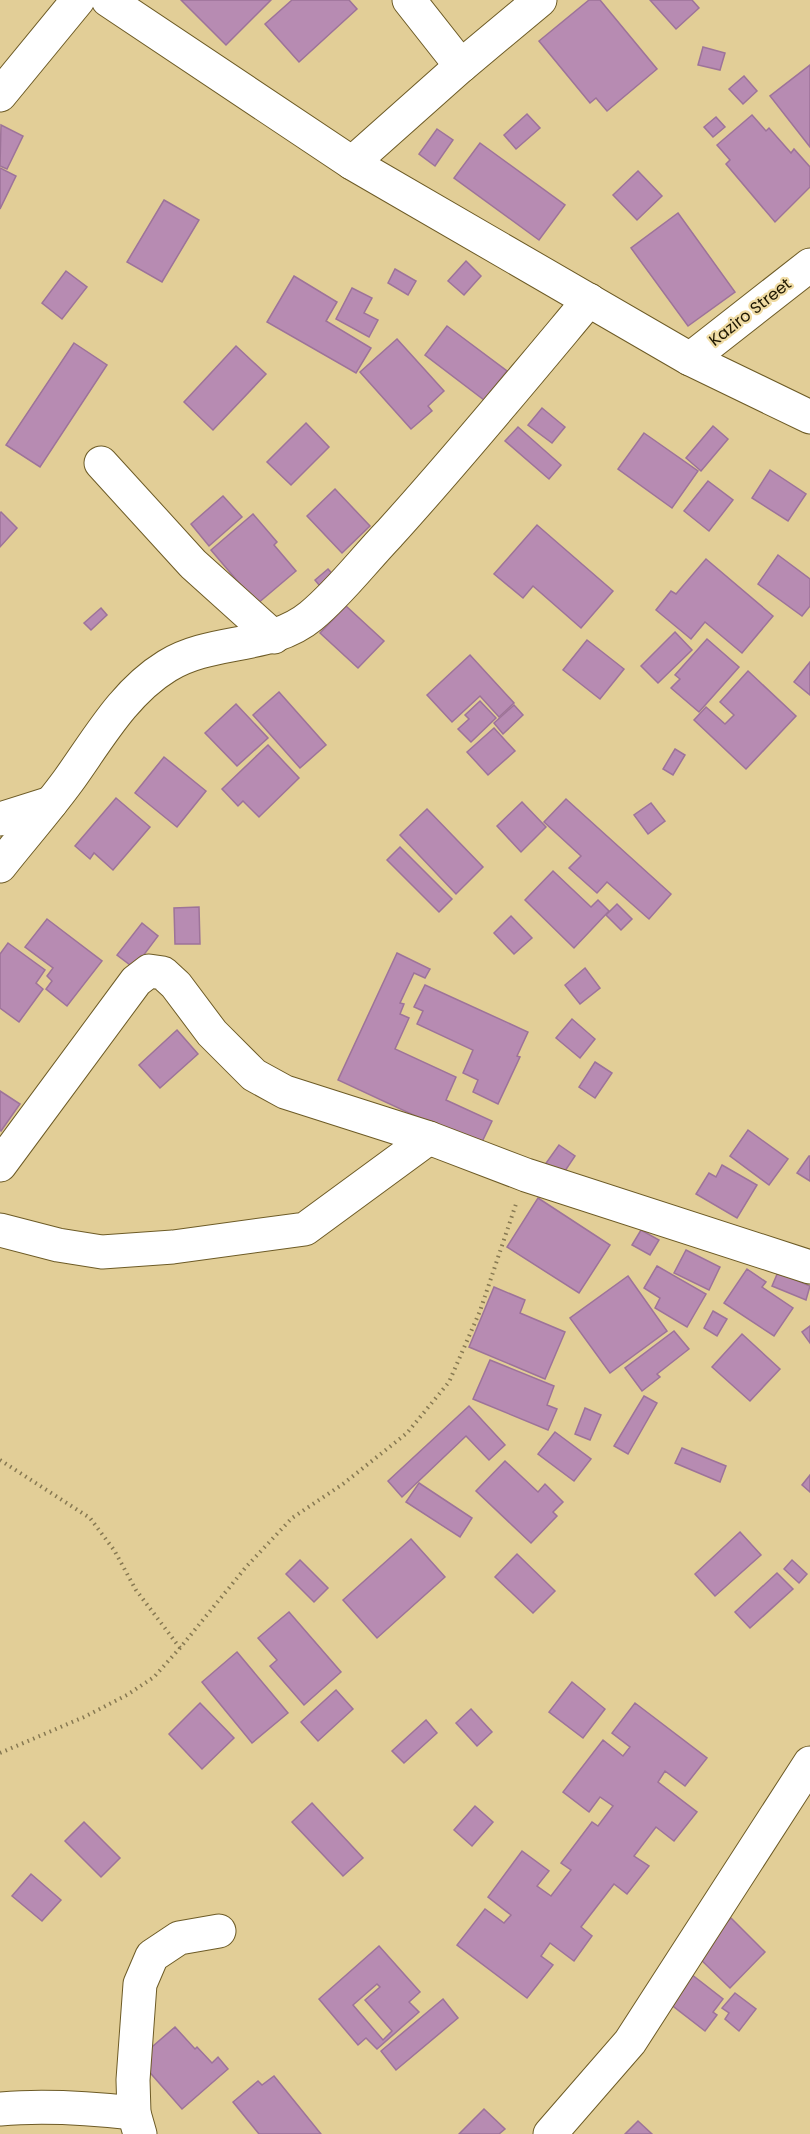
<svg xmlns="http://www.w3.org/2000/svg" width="810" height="2134" font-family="Poppins,sans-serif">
<rect width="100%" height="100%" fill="#e2ce97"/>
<g fill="#b78bb2" stroke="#9d7399" stroke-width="1.5" fill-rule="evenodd">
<polygon points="181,0 271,0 226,45"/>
<polygon points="292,0 349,0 357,9 299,62 265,24"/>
<polygon points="589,0 600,0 657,69 607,111 596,98 590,103 539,41"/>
<polygon points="650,0 692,0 699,8 676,29"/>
<polygon points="703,47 725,53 720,70 698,65"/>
<polygon points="810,65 810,147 770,96"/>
<polygon points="744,76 757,91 743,104 729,89"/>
<polygon points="527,114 540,128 516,149 504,135"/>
<polygon points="752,115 766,131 769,128 791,153 794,149 810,167 810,187 775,222 726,164 730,160 717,145"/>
<polygon points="716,117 725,127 713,137 704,127"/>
<polygon points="1,125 23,136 7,169 0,166"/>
<polygon points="437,129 453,140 435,166 419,154"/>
<polygon points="480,143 565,205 539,240 454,178"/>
<polygon points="0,168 16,176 0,209"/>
<polygon points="638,171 662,196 637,220 613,195"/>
<polygon points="164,200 199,220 162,282 127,262"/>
<polygon points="678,213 735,292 688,326 631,248"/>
<polygon points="466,261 481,276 464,295 448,281"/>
<polygon points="395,269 416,281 408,295 388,283"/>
<polygon points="66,271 87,287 62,319 42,303"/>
<polygon points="294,276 337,302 326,321 371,348 356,373 267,322"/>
<polygon points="352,288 372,298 364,313 378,320 369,337 336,319"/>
<polygon points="447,326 507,371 484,400 425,355"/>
<polygon points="397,339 444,391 428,406 432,411 411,429 360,372"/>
<polygon points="74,343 107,365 40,467 6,445"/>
<polygon points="236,346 266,374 213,430 184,402"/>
<polygon points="542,408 565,427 552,443 528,425"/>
<polygon points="306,423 329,447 291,485 267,462"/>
<polygon points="713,426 728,439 701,471 686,458"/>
<polygon points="518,427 561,465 549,479 505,441"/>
<polygon points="644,433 698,471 672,508 618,469"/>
<polygon points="770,470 806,494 788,521 752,498"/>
<polygon points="708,481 733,500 709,531 684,511"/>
<polygon points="335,489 370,526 342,553 307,516"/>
<polygon points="223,496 242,517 209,546 191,524"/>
<polygon points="1,512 17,528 0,547 0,513"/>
<polygon points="253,514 277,542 274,545 296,571 257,604 211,550"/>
<polygon points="537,525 613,591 581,628 533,586 523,598 494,574"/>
<polygon points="778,555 810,579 810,606 802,616 758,584"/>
<polygon points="706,559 773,616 742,653 705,622 691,639 656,610 671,591 676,594"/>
<polygon points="328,569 337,579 324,591 315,580"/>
<polygon points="346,606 384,641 358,668 320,633"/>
<polygon points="101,608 107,615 91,630 84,623"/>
<polygon points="675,632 692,650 658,683 641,666"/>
<polygon points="707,639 739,667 699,712 671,688 680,679 675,675"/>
<polygon points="587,640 624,669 600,699 563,670"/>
<polygon points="470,655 514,703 499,717 480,696 452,722 427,695"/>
<polygon points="810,662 810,695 794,682"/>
<polygon points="748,671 796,716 746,769 694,720 706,707 725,724 734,715 720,702"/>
<polygon points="279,692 326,745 300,768 253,715"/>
<polygon points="480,701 496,718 471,742 458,729 469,719 465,715"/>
<polygon points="236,704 268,738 237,766 205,733"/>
<polygon points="514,705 523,715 503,734 494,723"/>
<polygon points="494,728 515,751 488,775 467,752"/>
<polygon points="268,745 299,778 259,817 243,801 238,806 222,789"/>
<polygon points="675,749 685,755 673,775 663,769"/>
<polygon points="164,757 206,791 177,827 135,793"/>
<polygon points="116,798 150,827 113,870 94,853 90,859 75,846"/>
<polygon points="566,799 671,894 649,919 607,882 597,893 569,868 581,856 544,822"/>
<polygon points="522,802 546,827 521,852 497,826"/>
<polygon points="651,803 665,821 648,834 634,815"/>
<polygon points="427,809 483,867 456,894 400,835"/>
<polygon points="400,847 452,899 439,912 387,860"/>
<polygon points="553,871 591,907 598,900 609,911 574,948 525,900"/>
<polygon points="617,904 632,919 621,930 606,915"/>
<polygon points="199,907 200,944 175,944 174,908"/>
<polygon points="511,916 532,938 514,954 494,933"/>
<polygon points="47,919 102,961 67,1006 46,989 52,981 47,976 53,968 25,947"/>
<polygon points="142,923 158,936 134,968 117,955"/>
<polygon points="8,943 45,970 36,983 43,989 19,1022 0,1008 0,954"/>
<polygon points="397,953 430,969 425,978 414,973 400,1003 404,1004 400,1014 409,1018 395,1049 456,1077 446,1100 492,1121 480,1146 338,1080"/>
<polygon points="585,968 600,988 580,1004 565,985"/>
<polygon points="425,985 528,1032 517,1056 520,1057 498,1104 473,1092 478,1080 463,1073 473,1050 417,1024 423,1011 414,1007"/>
<polygon points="572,1019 595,1039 580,1058 556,1038"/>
<polygon points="177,1030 198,1054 160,1088 139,1065"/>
<polygon points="595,1062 612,1073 595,1098 579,1087"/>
<polygon points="0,1091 20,1104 1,1131 0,1130"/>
<polygon points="748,1130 788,1159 769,1185 730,1156"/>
<polygon points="559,1145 575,1156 561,1177 544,1166"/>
<polygon points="809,1156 810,1156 810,1181 797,1173"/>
<polygon points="722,1165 757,1185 737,1218 696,1194 709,1173 716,1177"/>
<polygon points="538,1198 610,1245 579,1293 507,1247"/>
<polygon points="641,1230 659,1240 650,1255 632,1245"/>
<polygon points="686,1250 720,1267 709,1290 674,1273"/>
<polygon points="657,1266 706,1294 687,1327 655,1308 660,1298 644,1288"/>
<polygon points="747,1269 766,1282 762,1287 793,1308 774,1336 724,1303"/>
<polygon points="778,1272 810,1286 806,1300 772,1286"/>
<polygon points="628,1276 667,1331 610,1373 570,1318"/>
<polygon points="494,1287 525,1300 520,1313 565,1332 545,1379 469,1347"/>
<polygon points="713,1311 727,1319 717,1336 704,1328"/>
<polygon points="810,1326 810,1343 802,1332"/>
<polygon points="674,1331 689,1349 657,1374 660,1377 642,1391 625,1368"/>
<polygon points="742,1334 780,1369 750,1401 712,1367"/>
<polygon points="490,1360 554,1386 547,1405 557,1409 548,1430 473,1399"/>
<polygon points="644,1396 657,1403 628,1454 614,1446"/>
<polygon points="469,1406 505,1445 489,1460 466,1436 402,1497 388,1481"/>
<polygon points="585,1408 601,1415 590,1440 575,1434"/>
<polygon points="555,1432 591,1459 574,1481 538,1454"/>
<polygon points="682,1448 726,1466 720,1482 675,1463"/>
<polygon points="505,1461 538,1492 545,1484 563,1502 553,1512 557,1516 531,1543 476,1491"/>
<polygon points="810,1475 810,1492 802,1485"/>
<polygon points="419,1483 472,1518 460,1537 406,1502"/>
<polygon points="740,1532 761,1555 715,1596 695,1574"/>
<polygon points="411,1539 445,1577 377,1638 343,1600"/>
<polygon points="517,1554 555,1591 533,1613 495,1577"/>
<polygon points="300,1560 328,1588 314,1602 286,1574"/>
<polygon points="792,1560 807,1574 799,1583 784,1569"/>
<polygon points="777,1573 793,1589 750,1628 735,1612"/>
<polygon points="289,1612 341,1672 304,1705 270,1666 277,1660 258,1638"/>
<polygon points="237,1652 288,1713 252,1743 202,1682"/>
<polygon points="572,1682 605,1709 583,1738 549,1712"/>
<polygon points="336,1690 353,1709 318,1741 301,1722"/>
<polygon points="200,1703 234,1738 202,1769 169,1734"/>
<polygon points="635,1703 707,1758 685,1786 665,1771 658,1782 697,1812 674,1841 656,1827 634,1856 649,1866 627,1894 614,1884 581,1927 592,1936 574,1961 550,1943 541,1956 553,1965 527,1998 457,1945 485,1909 504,1923 511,1915 488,1897 522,1851 549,1871 537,1886 551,1896 571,1870 561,1863 592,1822 598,1826 613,1806 600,1797 589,1812 563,1792 603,1740 623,1756 630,1747 612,1733"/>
<polygon points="471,1709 492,1732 477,1746 456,1723"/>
<polygon points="426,1720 437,1733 404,1763 392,1751"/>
<polygon points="312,1803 363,1858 343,1876 292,1822"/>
<polygon points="475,1806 493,1822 472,1846 454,1830"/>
<polygon points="84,1822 120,1858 101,1877 65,1841"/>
<polygon points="31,1874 61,1900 42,1921 12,1896"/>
<polygon points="731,1918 765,1952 730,1988 695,1954"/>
<path d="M379,1946L420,1992L409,2002L419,2012L377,2049L366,2038L358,2045L319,1999ZM377,1984L380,1987L365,2000L392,2031L383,2040L353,2005Z"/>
<polygon points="691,1974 723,1999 713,2012 717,2015 705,2031 669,2003"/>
<polygon points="735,1993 756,2009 739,2031 725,2019 729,2013 722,2008"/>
<polygon points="443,1999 458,2018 396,2070 381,2051"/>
<polygon points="175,2027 195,2049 197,2047 212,2063 218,2057 228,2069 182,2109 138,2059"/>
<polygon points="274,2076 321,2134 259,2134 233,2102 258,2081 262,2085"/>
<polygon points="484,2109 505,2129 499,2134 459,2134"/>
<polygon points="638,2121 652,2134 625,2134"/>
</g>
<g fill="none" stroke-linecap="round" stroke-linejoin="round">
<defs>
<g id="minor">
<polyline points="108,0 352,163 690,359 810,417"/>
<polyline points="409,0 461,66"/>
<polyline points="0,95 78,0"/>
<polyline points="352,163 461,66 540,0"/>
<polyline points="690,359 810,265"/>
<polyline points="101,463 193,564 274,637"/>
<polyline points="0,819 51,803"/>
<path d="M0,866C22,838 46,811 68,781C97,741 123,693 167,666C212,638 270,650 311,616C340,592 363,561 389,534C458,458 523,379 589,300"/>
<polyline points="0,1165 136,981 149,971 163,973 176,985 212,1033 254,1075 285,1092 429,1138 526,1175 810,1267"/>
<polyline points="0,1230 58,1245 102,1252 173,1247 305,1229 429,1138"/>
<path d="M0,2109C45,2105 89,2108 134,2113"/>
<polyline points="140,2134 134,2113 133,2080 140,1984 152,1956 179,1938 219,1931"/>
<polyline points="550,2134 630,2042 810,1763"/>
</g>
</defs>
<use href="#minor" stroke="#6d5b26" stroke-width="35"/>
<g stroke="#877952" stroke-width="4" stroke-dasharray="1.5 4.5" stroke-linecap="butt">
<polyline points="0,1460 90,1518 114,1550 136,1590 180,1648"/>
<polyline points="0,1753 84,1717 127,1695 154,1677 180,1648 246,1567 292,1518 343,1484 407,1433 449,1382 480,1311 516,1204"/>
</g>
<use href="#minor" stroke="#fff" stroke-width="33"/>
</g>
<g text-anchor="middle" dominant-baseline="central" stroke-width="4.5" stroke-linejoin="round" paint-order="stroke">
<g font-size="16" fill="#1e1702" stroke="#efdba3">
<text transform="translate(750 312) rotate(-38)">Kaziro Street</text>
</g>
</g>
</svg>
